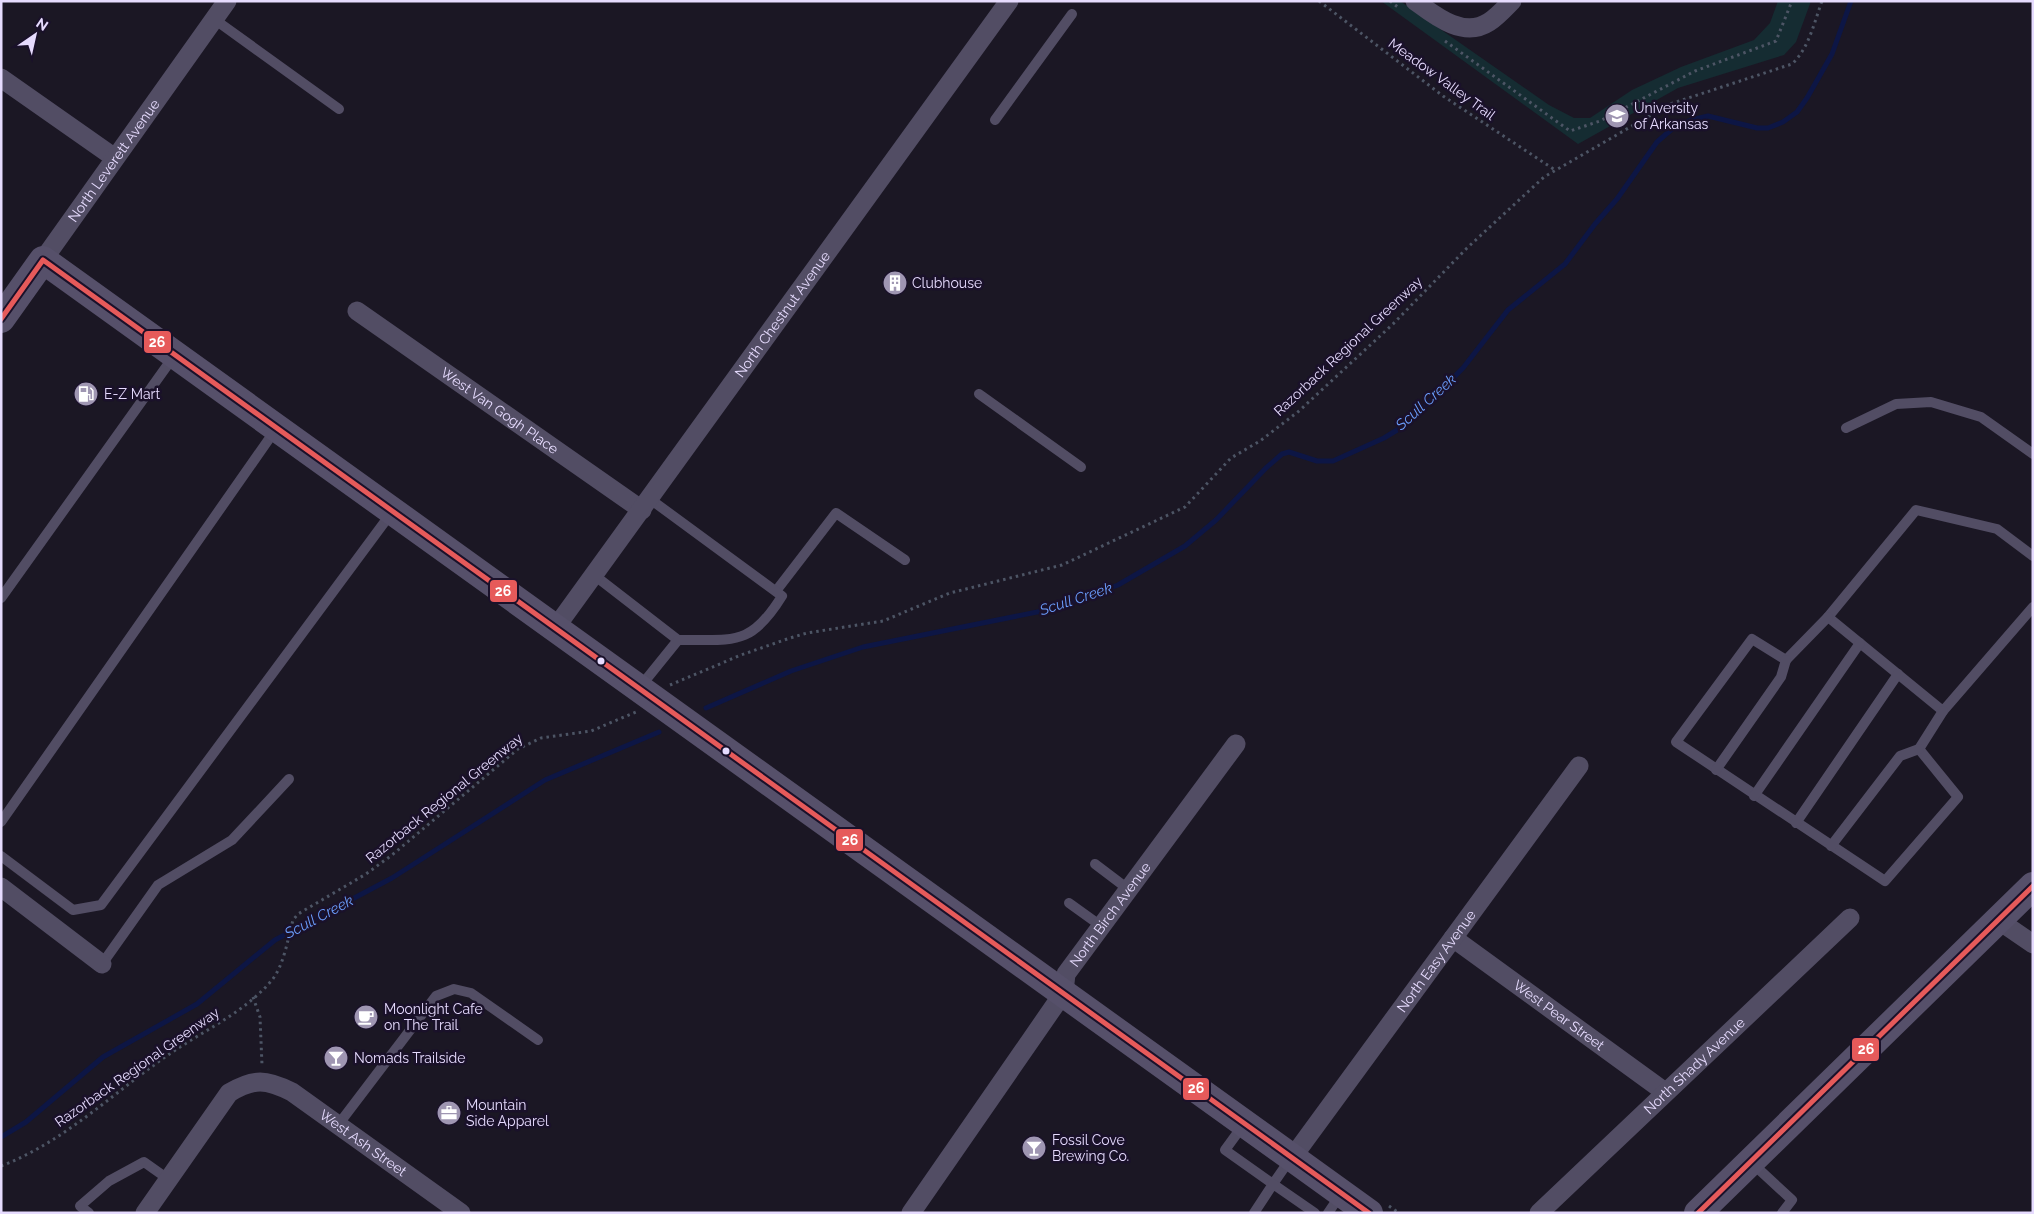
<svg xmlns="http://www.w3.org/2000/svg" width="2034" height="1214" font-family="Raleway,sans-serif">
<rect width="100%" height="100%" fill="#1b1724"/>
<polygon fill="#152c32" points="1381,1 1400,1 1549,105 1574,118 1590,118 1632,90 1681,67 1754,40 1770,23 1778,1 1811,1 1796,42 1784,55 1678,88 1578,144"/>
<g fill="none" stroke-linecap="round" stroke-linejoin="round">
<g stroke="#0d1645" stroke-width="5">
<polyline points="706,708 791,671 863,647 1057,608 1118,585 1185,546 1216,520 1266,468 1282,454 1289,452 1317,461 1333,461 1384,438 1407,424 1463,368 1508,310 1565,264 1595,224 1617,199 1657,142 1672,129 1691,120 1708,116 1757,128 1768,128 1783,122 1797,112 1807,98 1832,54 1851,1"/>
<polyline points="1,1137 26,1122 103,1057 197,1004 275,940 392,878 545,780 659,732"/>
</g>
<g stroke="#4d5565" stroke-width="3" stroke-dasharray="2.5 4" stroke-linecap="butt">
<polyline points="1319,1 1443,96 1555,170"/>
<polyline points="1390,1 1399,8"/>
<polyline points="1445,41 1570,131 1600,121 1695,71 1776,41 1792,1"/>
<path d="M670,685L741,655L790,638L807,633L883,621L950,593L1062,565L1185,507L1231,458L1260,441L1299,411L1393,324L1467,248L1544,177L1670,104L1792,64C1809,48 1814,23 1822,1"/>
<polyline points="253,997 260,1017 262,1065"/>
<path d="M1,1166C67,1141 119,1087 177,1049C209,1028 247,1010 272,980C284,965 288,938 293,920L298,914L366,874L392,855L518,749L541,738L591,731L636,712"/>
<polyline points="1389,1206 1399,1213"/>
</g>
<g stroke="#524d64" stroke-width="10">
<polyline points="214,19 339,109"/>
<polyline points="995,120 1072,14"/>
<polyline points="979,394 1081,467"/>
<polyline points="1846,428 1896,404 1931,402 1981,417 2033,454"/>
<polyline points="2033,556 1997,529 1916,510 1828,617 1943,711 2033,607"/>
<polyline points="594,575 678,640"/>
<polyline points="776,591 836,513 905,560"/>
<polyline points="1,598 174,356"/>
<polyline points="1828,617 1786,660 1752,639 1676,742 1885,881 1958,797 1919,749 1943,711"/>
<path d="M640,687L678,640C733,639 750,648 782,596L650,499"/>
<polyline points="1716,770 1781,677 1786,660"/>
<polyline points="1754,796 1860,643"/>
<polyline points="1,822 276,429"/>
<polyline points="1796,823 1898,674"/>
<polyline points="1831,846 1900,756 1919,749"/>
<polyline points="1,856 73,910 101,905 392,512"/>
<polyline points="1095,864 1128,889"/>
<polyline points="1069,903 1101,926"/>
<polyline points="102,964 158,885 232,840 289,779"/>
<polyline points="1244,1124 1225,1150 1273,1184 1291,1158"/>
<polyline points="338,1125 436,996 454,989 471,993 538,1040"/>
<polyline points="1752,1163 1792,1200 1782,1213"/>
<polyline points="89,1213 80,1206 109,1181 144,1162 168,1179"/>
<polyline points="1254,1213 1273,1184 1315,1213"/>
<polyline points="1328,1213 1341,1194"/>
</g>
<g stroke="#524d64" stroke-width="19">
<path d="M1415,1C1434,15 1463,39 1489,22C1497,17 1505,8 1512,1"/>
<polyline points="1,78 115,158"/>
<path id="s1" d="M43,260L227,1"/>
<path id="s2" d="M357,311L642,510"/>
<path id="s3" d="M556,627L1009,1"/>
<polyline points="1,887 102,964"/>
<polyline points="1998,920 2033,944"/>
<path id="s4" d="M1453,938L1665,1092"/>
<path id="s5" d="M1292,1158L1579,766"/>
<path id="s6" d="M145,1213L229,1093C254,1078 266,1079 292,1092L461,1213"/>
<path id="s7" d="M911,1213L1064,992L1066,974L1236,744"/>
<path id="s8" d="M1539,1213L1850,918"/>
</g>
<g stroke="#56506a" stroke-width="28">
<polyline points="1,319 43,260 1369,1213"/>
<polyline points="1698,1213 2033,886"/>
</g>
<defs>
<g id="bus-1">
<polyline points="1,319 43,260 1369,1213"/>
<polyline points="1698,1213 2033,886"/>
</g>
</defs>
<use href="#bus-1" stroke="#1a112a" stroke-width="9"/>
<use href="#bus-1" stroke="#e65a5a" stroke-width="5"/>
</g>
<defs>
<symbol id="university-disc" viewBox="-11 -11 22 22"><circle r="9.5" fill="#9f96b2" stroke="#1a112a"/><path d="M0-5L7-2L0 1L-7-2ZM-4 1L0 2.5L4 1V4Q0 6-4 4Z" fill="#fff"/></symbol>
<symbol id="building-disc" viewBox="-11 -11 22 22"><circle r="9.5" fill="#9f96b2" stroke="#1a112a"/><path d="M-4-6H4V6H1V3H-1V6H-4ZM-2.5-4.3h1.7v1.8h-1.7ZM.8-4.3h1.7v1.8H.8ZM-2.5-1h1.7V.8h-1.7ZM.8-1h1.7V.8H.8Z" fill="#fff"/></symbol>
<symbol id="fuel-disc" viewBox="-11 -11 22 22"><circle r="9.5" fill="#9f96b2" stroke="#1a112a"/><path d="M-5.5-6h7V0h2V4h1.3V-2.5L3-4.5l.8-.8L6-3V5H2.5V1h-1V6h-7ZM-4.2-4.7v3.2H.2V-4.7Z" fill="#fff"/></symbol>
<symbol id="cafe-disc" viewBox="-11 -11 22 22"><circle r="9.5" fill="#9f96b2" stroke="#1a112a"/><path d="M-5.5-4.5H6V0H3Q3 3.5 0 3.5H-2.5Q-5.5 3.5-5.5 0ZM3-3.2v2h1.7v-2ZM-6 4.5H4V6H-6Z" fill="#fff"/></symbol>
<symbol id="bar-disc" viewBox="-11 -11 22 22"><circle r="9.5" fill="#9f96b2" stroke="#1a112a"/><path d="M-6-5H6L.8 .8V4.5H3.5V6h-7V4.5H-.8V.8Z" fill="#fff"/></symbol>
<symbol id="office-disc" viewBox="-11 -11 22 22"><circle r="9.5" fill="#9f96b2" stroke="#1a112a"/><path d="M-6-3h4V-5.5h4V-3h4V5H-6ZM-1-4.5V-3h2v-1.5ZM-6 0V1H6V0Z" fill="#fff"/></symbol>
</defs>
<g fill-rule="evenodd">
<use href="#university-disc" x="1603" y="102" width="28" height="28"/>
<use href="#building-disc" x="881" y="269" width="28" height="28"/>
<use href="#fuel-disc" x="72" y="380" width="28" height="28"/>
<use href="#cafe-disc" x="352" y="1003" width="28" height="28"/>
<use href="#bar-disc" x="322" y="1044" width="28" height="28"/>
<use href="#office-disc" x="435" y="1099" width="28" height="28"/>
<use href="#bar-disc" x="1020" y="1134" width="28" height="28"/>
</g>
<g fill="#e6dbfe" stroke="#1a112a" stroke-width="2">
<circle cx="601" cy="661" r="4.5"/>
<circle cx="726" cy="751" r="4.5"/>
</g>
<g text-anchor="middle" dominant-baseline="central" stroke-width="5" stroke-linejoin="round" paint-order="stroke">
<g font-size="14" fill="#e6dbfe" stroke="#1a112a">
<text transform="translate(1442 79) rotate(36)">Meadow Valley Trail</text>
<text stroke="none"><textPath href="#s1" startOffset="122">North Leverett Avenue</textPath></text>
<text stroke="none"><textPath href="#s3" startOffset="386">North Chestnut Avenue</textPath></text>
<text transform="translate(1348 346) rotate(-43)">Razorback Regional Greenway</text>
<text stroke="none"><textPath href="#s2" startOffset="174">West Van Gogh Place</textPath></text>
<text transform="translate(444 798) rotate(-39)">Razorback Regional Greenway</text>
<text stroke="none"><textPath href="#s7" startOffset="361">North Birch Avenue</textPath></text>
<text stroke="none"><textPath href="#s5" startOffset="244">North Easy Avenue</textPath></text>
<text stroke="none"><textPath href="#s4" startOffset="131">West Pear Street</textPath></text>
<text stroke="none"><textPath href="#s8" startOffset="214">North Shady Avenue</textPath></text>
<text transform="translate(137 1067) rotate(-35)">Razorback Regional Greenway</text>
<text stroke="none"><textPath href="#s6" startOffset="301">West Ash Street</textPath></text>
</g>
<g font-size="14" fill="#e6dbfe" stroke="#1a112a" text-anchor="start">
<text x="1634" y="108">University<tspan x="1634" dy="16">of Arkansas</tspan></text>
<text x="912" y="283">Clubhouse</text>
<text x="104" y="394">E-Z Mart</text>
<text x="384" y="1009">Moonlight Cafe<tspan x="384" dy="16">on The Trail</tspan></text>
<text x="354" y="1058">Nomads Trailside</text>
<text x="466" y="1105">Mountain<tspan x="466" dy="16">Side Apparel</tspan></text>
<text x="1052" y="1140">Fossil Cove<tspan x="1052" dy="16">Brewing Co.</tspan></text>
</g>
<g font-size="15" font-style="italic" fill="#6b9dfc" stroke="#1a112a">
<text transform="translate(1426 402) rotate(-42)">Scull Creek</text>
<text transform="translate(1076 599) rotate(-18)">Scull Creek</text>
<text transform="translate(319 917) rotate(-28)">Scull Creek</text>
</g>
</g>
<g stroke="#1a112a" stroke-width="2">
<rect x="143" y="330" width="29" height="24" rx="5" fill="#e65a5a"/>
<rect x="489" y="579" width="29" height="24" rx="5" fill="#e65a5a"/>
<rect x="835" y="828" width="29" height="24" rx="5" fill="#e65a5a"/>
<rect x="1851" y="1037" width="29" height="25" rx="5" fill="#e65a5a"/>
<rect x="1182" y="1077" width="28" height="24" rx="5" fill="#e65a5a"/>
</g>
<g font-size="14" text-anchor="middle" font-weight="bold" fill="#fff">
<text x="157" y="347">26</text>
<text x="503" y="596">26</text>
<text x="850" y="845">26</text>
<text x="1866" y="1054">26</text>
<text x="1196" y="1093">26</text>
</g>
<rect width="2034" height="1214" fill="none" stroke="#e6dbfe" stroke-width="5"/>
<g transform="translate(35 35) rotate(34)" stroke="#1a112a" stroke-width="4" paint-order="stroke">
<path d="M0-4L9 19L0 12L-9 19Z" fill="#e6dbfe"/>
<text y="-8" font-size="14" font-weight="bold" text-anchor="middle" fill="#e6dbfe">N</text>
</g>
</svg>
